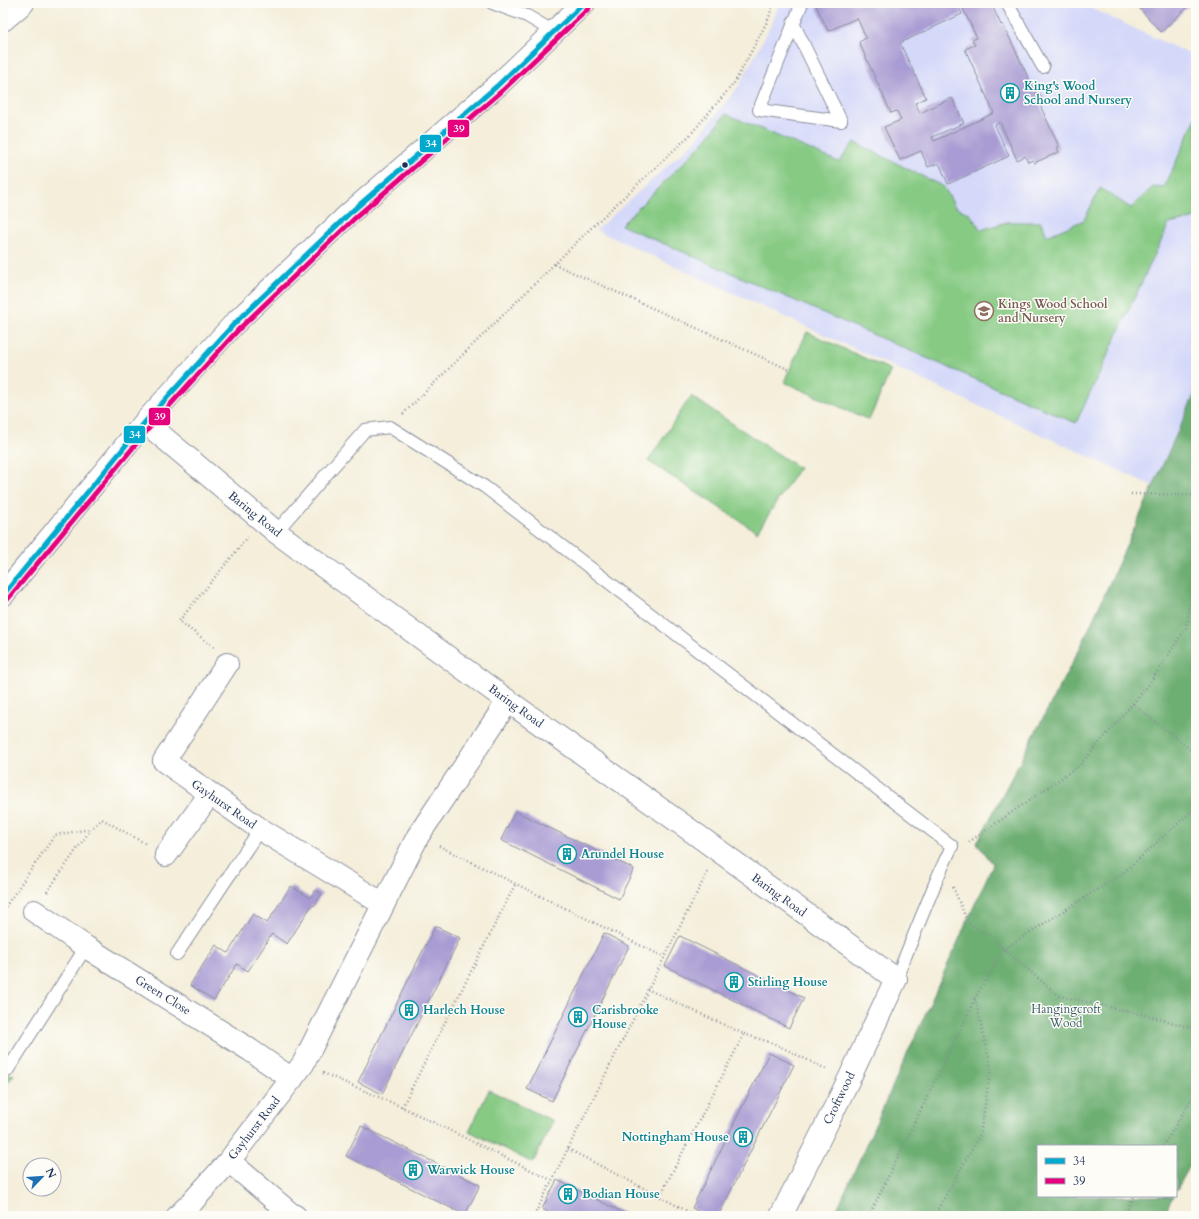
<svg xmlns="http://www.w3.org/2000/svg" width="1199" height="1219" font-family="Cardo,serif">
<rect width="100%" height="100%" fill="#fdfcf7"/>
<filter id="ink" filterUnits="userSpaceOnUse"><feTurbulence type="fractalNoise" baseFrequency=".025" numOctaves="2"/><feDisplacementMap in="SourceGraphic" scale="8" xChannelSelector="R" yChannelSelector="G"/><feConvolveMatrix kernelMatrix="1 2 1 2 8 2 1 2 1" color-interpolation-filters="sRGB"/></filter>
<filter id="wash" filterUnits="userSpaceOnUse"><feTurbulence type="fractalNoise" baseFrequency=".012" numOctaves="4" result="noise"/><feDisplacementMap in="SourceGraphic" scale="16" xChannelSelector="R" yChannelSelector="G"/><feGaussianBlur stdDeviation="0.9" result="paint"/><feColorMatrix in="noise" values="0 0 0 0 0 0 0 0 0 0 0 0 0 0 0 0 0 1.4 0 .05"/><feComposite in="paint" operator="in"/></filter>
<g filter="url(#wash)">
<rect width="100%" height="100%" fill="#f4eeda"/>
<polygon fill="#d4d8f9" points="779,3 1080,3 1196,57 1196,391 1153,486 596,230 694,142 739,86 773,21"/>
<g fill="#87ca84" stroke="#517c71">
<polygon points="726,114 839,162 854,142 944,187 955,207 970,214 981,230 1007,222 1041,222 1047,236 1084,220 1100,188 1131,208 1153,187 1164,188 1196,118 1196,218 1169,224 1076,423 621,225 701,145"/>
<polygon points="807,332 891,370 869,420 784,382"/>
<polygon points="691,396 799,468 757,532 648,461"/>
<polygon points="3,1072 14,1075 3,1088"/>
<polygon points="489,1090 553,1121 533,1163 469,1131"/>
</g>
<polygon fill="#6dae72" stroke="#446e68" points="1196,391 1196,1155 1176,1191 1176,1146 1038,1146 1038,1196 1173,1196 1163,1216 834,1216 993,864 977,843 1083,642"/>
<g id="blocks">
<g fill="#a99bd3">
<polygon points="815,3 957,3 962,14 900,43 926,98 915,103 920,113 952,98 964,123 932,137 934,141 994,113 965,49 975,45 972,40 977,38 963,9 975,3 991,3 1001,25 1003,24 1036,94 1039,92 1044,103 1040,105 1059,147 1057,148 1059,152 1034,163 1033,160 1028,162 1025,156 1017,160 1000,122 995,125 1009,156 948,184 939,163 928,167 921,151 900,160 884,127 901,120 897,111 891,113 859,42 866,38 857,18 828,31"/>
<polygon points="1145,3 1192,3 1161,32 1139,8"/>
<polygon points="515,811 634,869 619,899 501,840"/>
<polygon points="291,886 310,898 315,890 322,894 314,906 312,905 287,944 272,934 248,971 237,964 214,1000 190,985 216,945 228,953 253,914 267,923"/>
<polygon points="435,926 460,938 382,1094 358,1082"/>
<polygon points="604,933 629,946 552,1101 527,1089"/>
<polygon points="680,936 804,998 789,1028 665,966"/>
<polygon points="769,1053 794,1065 718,1216 707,1216 692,1208"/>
<polygon points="361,1126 480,1185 465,1215 346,1156"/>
<polygon points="557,1180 630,1216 556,1216 542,1209"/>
</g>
</g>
</g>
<g filter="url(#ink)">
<use href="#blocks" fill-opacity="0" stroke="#888e9c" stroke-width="1"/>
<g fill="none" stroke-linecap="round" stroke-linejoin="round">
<defs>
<g id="lane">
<polyline points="492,3 527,16 554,32"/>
<polyline points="1007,3 1043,67"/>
<polyline points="793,23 841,121 759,110 802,3"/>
<polyline points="276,532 365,430 390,427 485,487 952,846 939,874 896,979"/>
<polyline points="177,954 260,829"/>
<polyline points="7,1071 86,947"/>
</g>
<g id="street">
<polyline points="3,20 23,3"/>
<polyline points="145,422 276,532 508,701 690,830 896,979 849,1079 781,1216"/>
<polyline points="3,595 145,422 234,324 350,213 497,86 584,3"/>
<polyline points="227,664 164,761 260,829 383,904"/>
<polyline points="166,855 210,794"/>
<polyline points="34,911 86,947 250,1050 292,1079"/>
<polyline points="229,1161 291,1214 295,1216"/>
<polyline points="178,1216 193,1201 229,1161 303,1064 418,836 508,701"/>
</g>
</defs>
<use href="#lane" stroke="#888e9c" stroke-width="14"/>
<use href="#street" stroke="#888e9c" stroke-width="24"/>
<g stroke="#888e9c" stroke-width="2.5" stroke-dasharray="1 3" stroke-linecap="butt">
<polyline points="554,264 790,370"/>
<polyline points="403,414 592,227 689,136 735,82 769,18 773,3"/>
<polyline points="1131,494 1196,495"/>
<polyline points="214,647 179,621 248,537"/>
<polyline points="1133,704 1196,754"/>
<polyline points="969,842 1080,765 1147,687 1186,628 1194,572 1192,519 1196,510"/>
<polyline points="439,846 664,957"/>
<polyline points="953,887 968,923 993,937 1004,949 1059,996 1149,1016 1196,1029"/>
<polyline points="47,892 91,829 102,819 146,844"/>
<polyline points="3,910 55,835 91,829"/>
<polyline points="647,989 744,1034 660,1196"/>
<polyline points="744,1034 775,1044 828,1070"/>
<polyline points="323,1073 402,1107 551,1180"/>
<polyline points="402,1107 516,883"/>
<polyline points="1163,1146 1196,1092"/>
<polyline points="568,1149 697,1216"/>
<polyline points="534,1216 708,871"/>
<polyline points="869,1216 975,999"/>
<polyline points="934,1216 980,1135 991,1068 975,998 1004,949 1122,874 1193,810 1196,805"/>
<polyline points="1124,1216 1134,1196"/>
</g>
<use href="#lane" stroke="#fff" stroke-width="12"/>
<use href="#street" stroke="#fff" stroke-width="22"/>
<defs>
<polyline id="bus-1" points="3,595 145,422 234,324 350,213 497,86 584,3"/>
<polyline id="bus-2" points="8,599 150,427 239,329 355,218 502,91 589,8"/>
</defs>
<use href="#bus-1" stroke="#fdfcf7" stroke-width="8"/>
<use href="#bus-2" stroke="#fdfcf7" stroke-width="8"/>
<use href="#bus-1" stroke="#00a9ce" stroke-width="5"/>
<use href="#bus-2" stroke="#e5007d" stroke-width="5"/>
</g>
</g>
<defs>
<symbol id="building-ring" viewBox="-11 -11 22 22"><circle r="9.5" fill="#fdfcf7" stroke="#0f9aa8" stroke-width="1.5"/><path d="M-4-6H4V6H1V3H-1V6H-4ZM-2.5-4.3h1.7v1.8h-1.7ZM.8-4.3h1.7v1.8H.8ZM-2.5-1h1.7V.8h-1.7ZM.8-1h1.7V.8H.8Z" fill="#0f9aa8"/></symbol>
<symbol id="school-ring" viewBox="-11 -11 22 22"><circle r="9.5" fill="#fdfcf7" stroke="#8d6e63" stroke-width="1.5"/><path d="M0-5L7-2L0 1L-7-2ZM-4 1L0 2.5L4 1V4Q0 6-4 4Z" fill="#8d6e63"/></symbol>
</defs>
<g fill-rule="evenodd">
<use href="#building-ring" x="999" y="82" width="22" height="22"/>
<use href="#school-ring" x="973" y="300" width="22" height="22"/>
<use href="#building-ring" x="556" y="843" width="22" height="22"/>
<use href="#building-ring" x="723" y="971" width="22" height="22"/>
<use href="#building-ring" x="398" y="999" width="22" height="22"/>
<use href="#building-ring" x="567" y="1006" width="22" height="22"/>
<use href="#building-ring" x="732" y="1126" width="22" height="22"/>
<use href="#building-ring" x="402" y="1159" width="22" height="22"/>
<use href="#building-ring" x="557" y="1183" width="22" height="22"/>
</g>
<circle fill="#1b2f5e" stroke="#fdfcf7" stroke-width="1.5" cx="405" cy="165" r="3.5"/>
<g text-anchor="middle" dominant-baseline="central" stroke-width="3" stroke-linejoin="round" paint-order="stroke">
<g font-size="12" font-weight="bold" fill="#0d838f" stroke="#fdfcf7" text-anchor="start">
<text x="1024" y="86">King's Wood<tspan x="1024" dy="14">School and Nursery</tspan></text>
<text x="581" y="854">Arundel House</text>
<text x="748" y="982">Stirling House</text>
<text x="423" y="1010">Harlech House</text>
<text x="592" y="1010">Carisbrooke<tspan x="592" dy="14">House</tspan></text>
<text x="729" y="1137" text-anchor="end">Nottingham House</text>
<text x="427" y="1170">Warwick House</text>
<text x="582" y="1194">Bodian House</text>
</g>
<g font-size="12" font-weight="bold" fill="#785e54" stroke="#fdfcf7" text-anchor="start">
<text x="998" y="304">Kings Wood School<tspan x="998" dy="14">and Nursery</tspan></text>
</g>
<g font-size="12" fill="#1b2f5e" stroke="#fdfcf7">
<text transform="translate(255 514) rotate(39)">Baring Road</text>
<text transform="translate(516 706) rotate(36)">Baring Road</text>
<text transform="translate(224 804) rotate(35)">Gayhurst Road</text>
<text transform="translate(779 895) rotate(36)">Baring Road</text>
<text transform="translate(163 995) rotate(32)">Green Close</text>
<text transform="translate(839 1098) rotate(-64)">Croftwood</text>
<text transform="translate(254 1128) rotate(-52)">Gayhurst Road</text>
</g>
<g font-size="12" fill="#3b5e69" stroke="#fdfcf7">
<text x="1066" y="1009">Hangingcroft<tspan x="1066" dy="14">Wood</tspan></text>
</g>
</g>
<g stroke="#fdfcf7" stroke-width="1.5">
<rect x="447" y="119" width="23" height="19" rx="4" fill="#e5007d"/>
<rect x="419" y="134" width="23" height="19" rx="4" fill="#00a9ce"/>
<rect x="148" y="407" width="23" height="19" rx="4" fill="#e5007d"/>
<rect x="123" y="425" width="23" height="19" rx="4" fill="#00a9ce"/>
</g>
<g font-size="11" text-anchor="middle" font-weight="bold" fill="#fff">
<text x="459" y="132">39</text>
<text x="431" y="147">34</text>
<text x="160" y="420">39</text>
<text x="135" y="438">34</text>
</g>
<rect width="1199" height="1219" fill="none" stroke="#fdfcf7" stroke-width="16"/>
<rect x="1037" y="1145" width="140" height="52" fill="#fdfcf7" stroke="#a3aaba"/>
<rect x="1045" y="1158" width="20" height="6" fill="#00a9ce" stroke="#a3aaba"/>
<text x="1073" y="1165" font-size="12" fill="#1b2f5e">34</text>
<rect x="1045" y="1178" width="20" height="6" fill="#e5007d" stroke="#a3aaba"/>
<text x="1073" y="1185" font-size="12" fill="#1b2f5e">39</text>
<g transform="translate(42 1177) rotate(65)"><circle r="19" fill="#fdfcf7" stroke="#a3aaba"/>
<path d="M0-3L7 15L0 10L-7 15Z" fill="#1f6fb2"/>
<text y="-6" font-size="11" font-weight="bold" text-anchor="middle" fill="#1b2f5e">N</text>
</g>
</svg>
